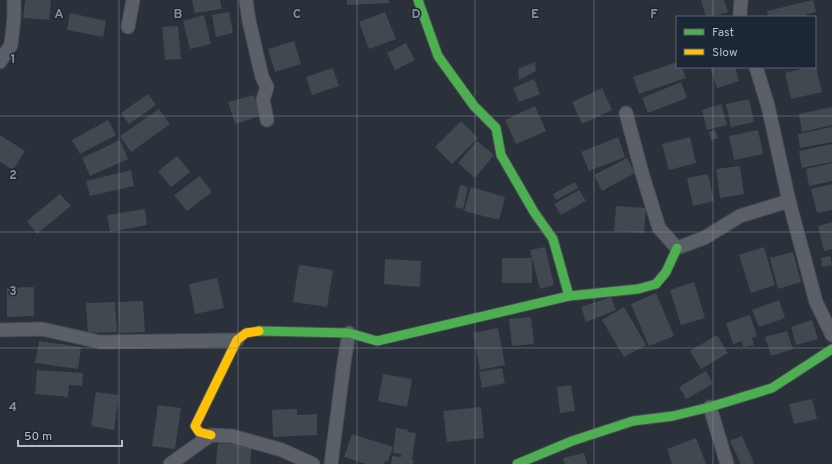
<svg xmlns="http://www.w3.org/2000/svg" width="832" height="464" font-family="Overpass,sans-serif">
<rect width="100%" height="100%" fill="#2a313a"/>
<g fill="#424850">
<polygon points="25,0 51,0 49,20 23,18"/>
<polygon points="192,0 220,0 222,9 195,13"/>
<polygon points="347,0 389,0 389,3 347,5"/>
<polygon points="701,0 724,0 728,12 711,17 706,17"/>
<polygon points="813,0 816,12 806,14 807,17 768,17 767,11"/>
<polygon points="229,12 233,33 216,37 212,15"/>
<polygon points="385,12 396,39 369,49 359,22"/>
<polygon points="70,13 106,21 103,37 67,30"/>
<polygon points="204,15 211,44 190,49 183,21"/>
<polygon points="178,26 181,59 165,60 162,27"/>
<polygon points="294,41 301,64 275,72 268,49"/>
<polygon points="406,43 415,60 395,70 387,53"/>
<polygon points="535,62 536,71 519,80 518,69"/>
<polygon points="677,62 677,67 682,67 686,78 639,94 633,77"/>
<polygon points="710,67 735,67 739,81 717,88"/>
<polygon points="809,67 816,67 822,92 791,99 785,73"/>
<polygon points="333,68 339,86 312,95 306,77"/>
<polygon points="534,79 540,94 519,102 513,88"/>
<polygon points="681,82 687,98 648,113 642,98"/>
<polygon points="602,88 612,110 582,124 572,102"/>
<polygon points="148,94 156,105 129,124 121,113"/>
<polygon points="254,95 260,116 235,124 228,102"/>
<polygon points="749,99 754,122 731,127 726,104"/>
<polygon points="721,104 727,125 707,130 702,110"/>
<polygon points="535,106 546,131 516,144 505,120"/>
<polygon points="832,107 832,125 802,132 799,114"/>
<polygon points="159,109 170,124 131,152 120,136"/>
<polygon points="108,120 116,135 80,154 72,140"/>
<polygon points="461,121 478,138 452,164 435,147"/>
<polygon points="832,127 832,142 800,148 798,134"/>
<polygon points="715,130 718,138 711,140 709,132"/>
<polygon points="758,130 763,154 734,160 729,136"/>
<polygon points="0,135 25,151 13,170 0,162"/>
<polygon points="618,137 625,157 589,171 581,152"/>
<polygon points="690,137 696,163 669,170 662,144"/>
<polygon points="120,140 128,159 90,176 82,158"/>
<polygon points="477,141 494,155 475,178 458,163"/>
<polygon points="832,144 832,162 802,168 799,151"/>
<polygon points="177,156 190,172 171,187 158,171"/>
<polygon points="627,158 635,173 602,191 594,175"/>
<polygon points="832,163 832,181 809,186 806,169"/>
<polygon points="740,166 744,194 720,198 716,169"/>
<polygon points="131,170 134,186 90,196 86,181"/>
<polygon points="708,174 714,201 693,206 687,178"/>
<polygon points="200,176 212,192 187,211 174,195"/>
<polygon points="575,182 578,188 556,200 553,194"/>
<polygon points="832,184 832,210 817,213 811,189"/>
<polygon points="460,185 468,187 463,209 455,207"/>
<polygon points="471,187 505,197 499,220 464,211"/>
<polygon points="579,190 586,201 561,215 554,204"/>
<polygon points="60,194 71,206 37,234 27,221"/>
<polygon points="616,206 646,208 644,233 614,231"/>
<polygon points="145,209 147,225 110,232 107,215"/>
<polygon points="832,222 832,249 824,251 818,226"/>
<polygon points="545,247 554,285 540,289 530,250"/>
<polygon points="764,247 775,285 751,293 739,255"/>
<polygon points="793,252 801,282 778,289 770,258"/>
<polygon points="830,256 832,265 822,267 821,258"/>
<rect x="502" y="258" width="30" height="25"/>
<polygon points="385,259 421,261 420,287 384,284"/>
<polygon points="299,265 333,270 327,307 293,302"/>
<polygon points="217,278 224,308 195,314 189,284"/>
<polygon points="694,282 705,318 681,325 670,290"/>
<polygon points="34,287 34,316 7,317 7,288"/>
<polygon points="656,293 674,336 649,346 631,304"/>
<polygon points="611,297 616,310 586,322 581,307"/>
<polygon points="779,300 785,318 759,327 752,310"/>
<polygon points="143,301 145,332 120,333 118,302"/>
<polygon points="115,302 117,332 88,333 86,303"/>
<polygon points="624,307 646,345 624,357 602,320"/>
<polygon points="750,315 757,336 752,338 754,345 743,347 742,341 733,344 726,323"/>
<polygon points="531,317 534,344 512,346 509,319"/>
<polygon points="812,320 818,339 796,345 791,327"/>
<polygon points="498,328 505,365 480,370 473,333"/>
<polygon points="787,331 793,349 771,356 765,337"/>
<polygon points="717,335 728,353 701,369 690,351"/>
<polygon points="39,341 81,347 78,369 35,363"/>
<polygon points="502,368 505,383 482,388 479,372"/>
<polygon points="37,370 83,373 82,386 69,385 68,397 35,394"/>
<polygon points="706,371 713,384 686,399 679,387"/>
<polygon points="383,374 412,379 407,407 378,401"/>
<polygon points="571,385 575,411 560,413 557,387"/>
<polygon points="96,392 119,395 114,430 91,426"/>
<polygon points="812,399 817,419 794,424 789,404"/>
<polygon points="158,405 181,408 175,449 152,446"/>
<polygon points="481,407 484,438 447,442 443,411"/>
<polygon points="297,409 297,415 317,414 317,435 273,437 272,410"/>
<polygon points="396,428 408,430 407,432 416,433 412,460 414,460 413,464 391,464 392,456 401,457 401,454 393,453"/>
<polygon points="352,434 393,447 388,461 385,461 384,464 366,464 344,457"/>
<polygon points="742,436 754,463 751,464 741,464 730,441"/>
<polygon points="696,438 706,464 672,464 667,449"/>
<polygon points="218,443 252,445 250,464 216,464"/>
<polygon points="584,453 587,464 565,464 563,458"/>
</g>
<g fill="none" stroke-linecap="round" stroke-linejoin="round">
<defs>
<g id="street">
<polyline points="246,0 249,21 262,77 267,87 263,100 267,120"/>
<polyline points="740,17 740,15 741,0"/>
<polyline points="128,27 133,0"/>
<polyline points="0,62 11,45 14,18 14,0"/>
<polyline points="756,67 768,106 789,201 816,302 832,335"/>
<polyline points="626,113 642,173 659,228 677,248 704,238 740,216 789,201"/>
<polyline points="0,330 42,329 100,342 237,340"/>
<polyline points="710,407 727,464"/>
<polyline points="170,464 211,435 232,436 282,450 313,464"/>
<polyline points="331,464 344,363 349,333"/>
</g>
<g id="fast">
<polyline points="418,0 438,56 474,106 496,128 501,155 534,212 553,239 569,296"/>
<polyline points="259,331 349,333 377,341 569,296 638,289 656,284 666,272 677,248"/>
<polyline points="517,464 572,441 633,421 673,416 710,407 772,388 832,349"/>
</g>
<polyline id="slow" points="211,435 199,432 195,426 237,340 246,333 259,331"/>
</defs>
<use href="#street" stroke="#484d54" stroke-width="15"/>
<use href="#fast" stroke="#484d54" stroke-width="11"/>
<use href="#slow" stroke="#484d54" stroke-width="11"/>
<use href="#street" stroke="#5a5f68" stroke-width="13"/>
<use href="#fast" stroke="#4caf50" stroke-width="9"/>
<use href="#slow" stroke="#ffc107" stroke-width="9"/>
</g>
<path fill="none" stroke="#848c98" stroke-width="1" stroke-opacity="0.55" d="M119,0V464M238,0V464M357,0V464M475,0V464M594,0V464M713,0V17M713,67V464M0,116H832M0,232H832M0,348H832"/>
<g font-size="13" text-anchor="middle" font-weight="bold" fill="#848c98" stroke="#1c2736" stroke-width="3" stroke-linejoin="round" paint-order="stroke">
<text x="59" y="18">A</text>
<text x="178" y="18">B</text>
<text x="297" y="18">C</text>
<text x="416" y="18">D</text>
<text x="535" y="18">E</text>
<text x="654" y="18">F</text>
<text x="13" y="63">1</text>
<text x="13" y="179">2</text>
<text x="13" y="295">3</text>
<text x="13" y="411">4</text>
</g>
<rect x="676" y="16" width="140" height="52" fill="#1c2736" stroke="#596372"/>
<rect x="684" y="29" width="20" height="6" fill="#4caf50" stroke="#596372"/>
<text x="712" y="36" font-size="12" fill="#b4bdcb">Fast</text>
<rect x="684" y="49" width="20" height="6" fill="#ffc107" stroke="#596372"/>
<text x="712" y="56" font-size="12" fill="#b4bdcb">Slow</text>
<path d="M18 440v6h104v-6" fill="none" stroke="#b4bdcb" stroke-width="2"/>
<text x="24" y="440" font-size="12" fill="#b4bdcb" stroke="#1c2736" stroke-width="3" paint-order="stroke">50 m</text>
</svg>
